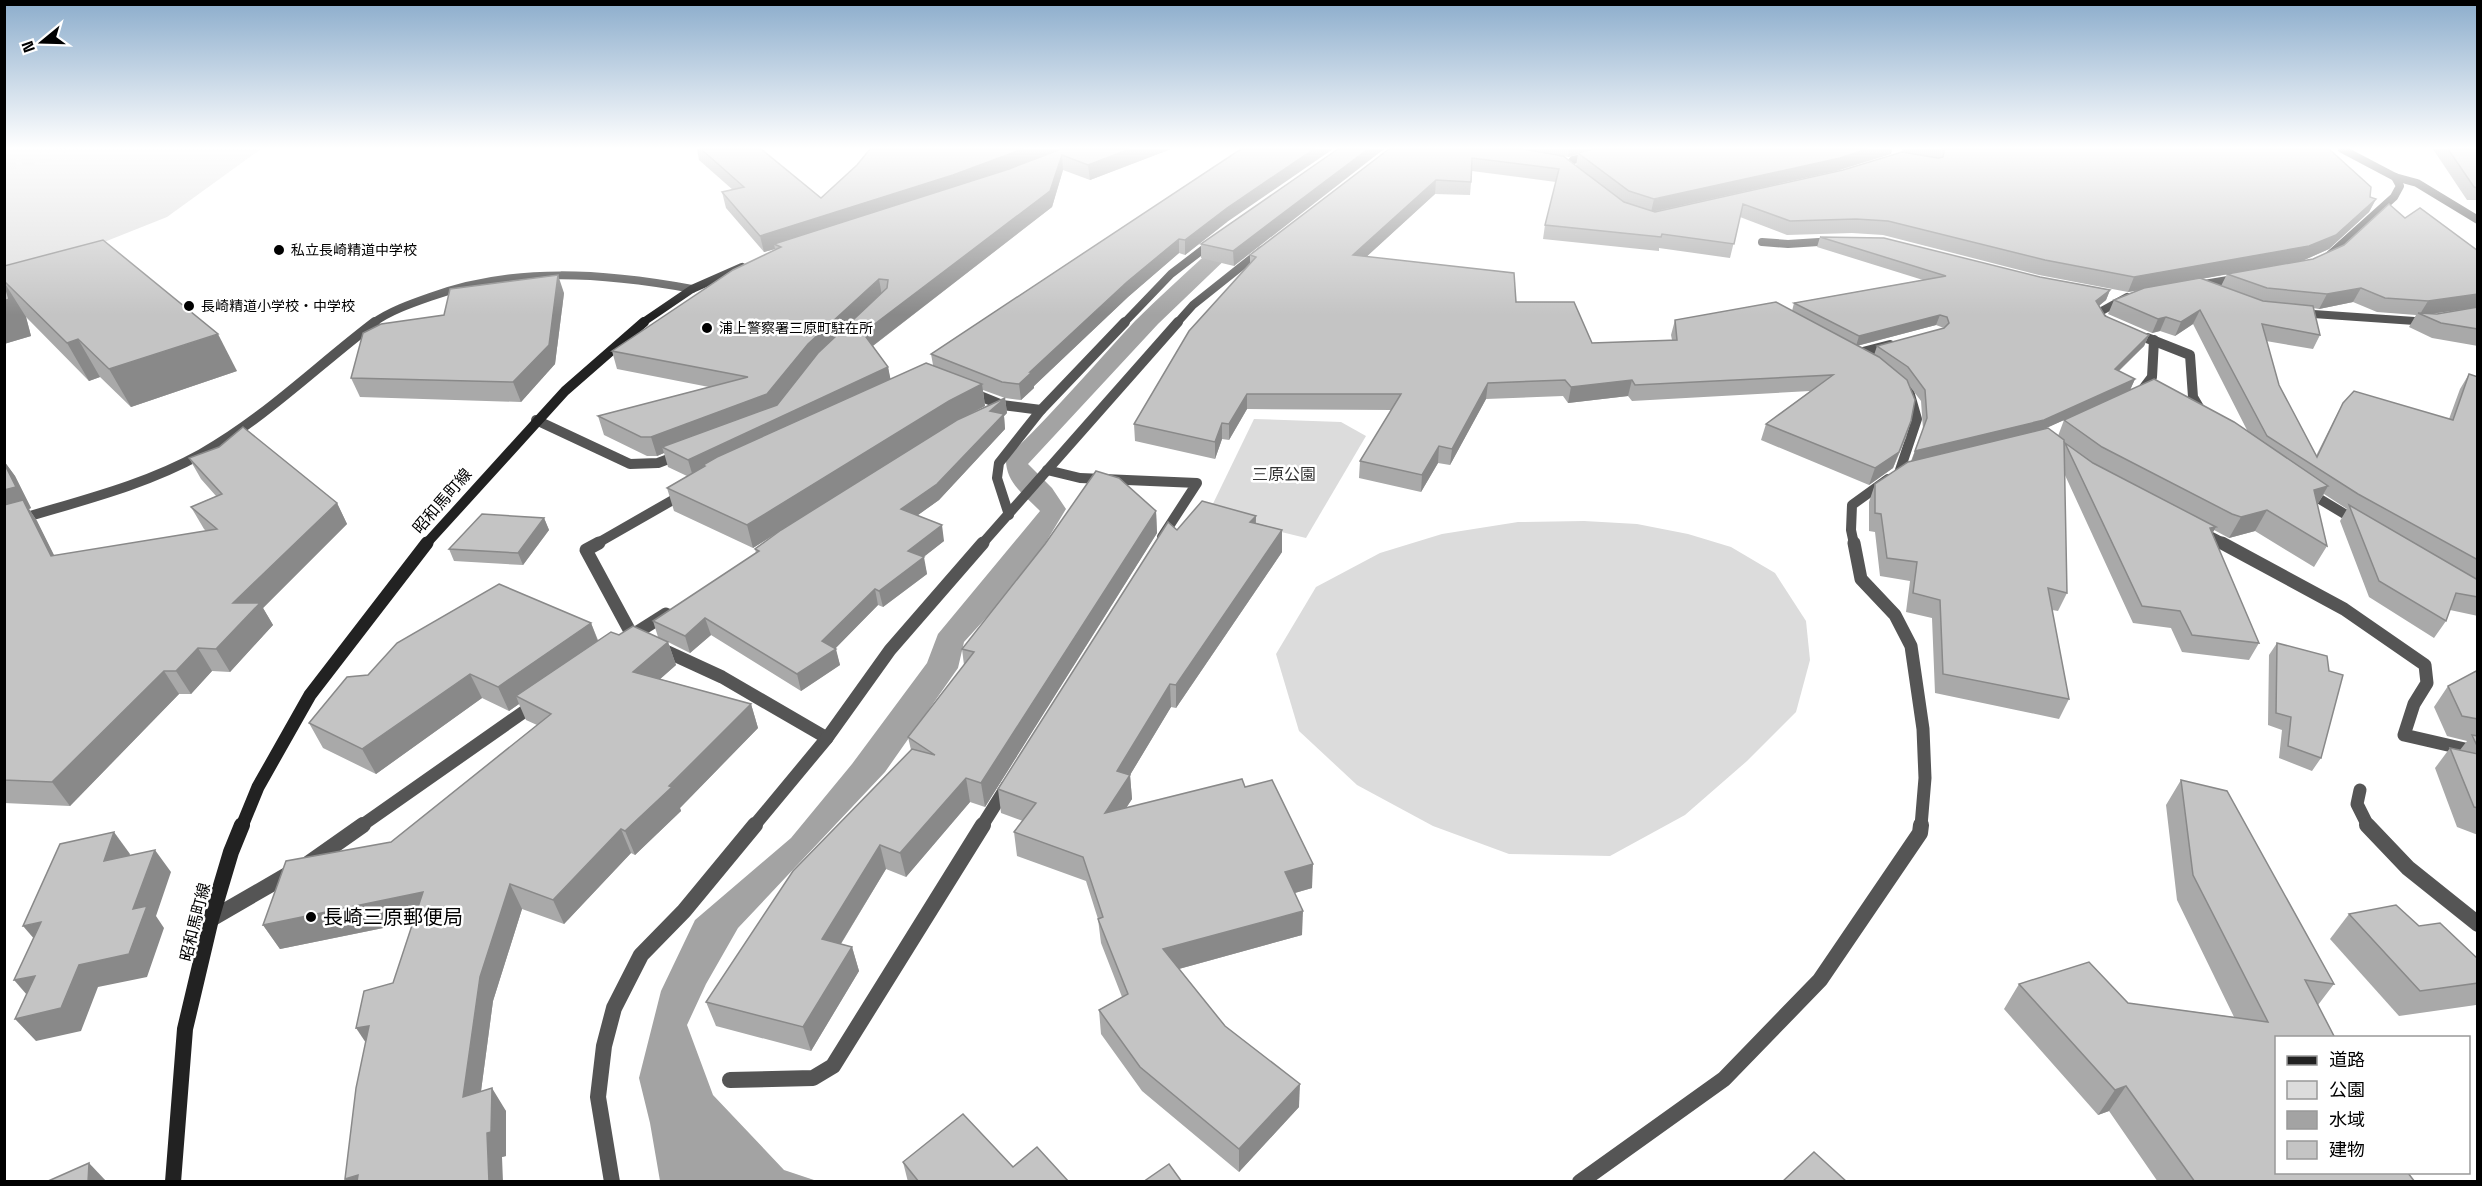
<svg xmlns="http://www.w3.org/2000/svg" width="2482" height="1186" font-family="'Space Grotesk','Noto Sans JP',sans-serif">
<rect width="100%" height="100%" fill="#fff"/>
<g fill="#dcdcdc">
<polygon points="5,149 261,149 167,217 79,252 5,272"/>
<polygon points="1254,419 1341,422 1366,436 1306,538 1208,514"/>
<polygon points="1584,521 1637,524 1688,534 1731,547 1775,573 1806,621 1810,660 1796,712 1747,761 1685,815 1610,856 1509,854 1433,826 1357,785 1299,731 1276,654 1316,587 1380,553 1442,534 1518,522"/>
</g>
<path fill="#a3a3a3" d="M1213,248L1232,253L1158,324L1028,464L1052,488L1066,509L1027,573L964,642L958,668L885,772L738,928L706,984L687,1025L713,1095L784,1170L817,1181H660L650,1123L639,1078L661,991L695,920L791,838L852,764L927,663L938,634L1040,511C1025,495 1005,483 1006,458C1052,415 1092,367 1135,321C1160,296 1187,272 1213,248Z"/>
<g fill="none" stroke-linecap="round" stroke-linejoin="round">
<polyline stroke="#d9d9d9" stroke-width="12" stroke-dasharray="12 6" stroke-linecap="butt" points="4,165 79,149"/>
<g stroke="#555" stroke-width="8">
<polyline points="2342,149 2395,177 2417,183 2478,220"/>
<polyline points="1574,172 1567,167 1573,160 1620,149"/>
<polyline points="1762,242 1788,244 1834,241"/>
<polyline points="2326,258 2394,197 2400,186 2395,177"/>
<polyline points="2198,285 2240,278"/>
<polyline points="2299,313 2429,322"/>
<polyline points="2106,321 2098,313 2127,297"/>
<polyline points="1124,323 1171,274 1214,241"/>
<polyline points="1177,323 1193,305 1262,250"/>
</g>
<g stroke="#555" stroke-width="10">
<polyline points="2424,322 2429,322"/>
<polyline points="2147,338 2190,355 2193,397 2203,414"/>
<polyline points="1858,356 1855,354 1890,345"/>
<polyline points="970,392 1002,405"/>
<polyline points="2139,394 2152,377 2154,340"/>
<polyline points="991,411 1002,405 1041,410"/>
<polyline points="536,420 630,464 658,463 679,455"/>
<polyline points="1047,470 1080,478 1197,483 1162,537"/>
<polyline points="1899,473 1917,419 1909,391"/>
<polyline points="2308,492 2358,522"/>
<polyline points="1009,515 997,478 999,463 1041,410 1125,322"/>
<polyline points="2200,531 2225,544"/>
<polyline points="596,544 685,493"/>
<polyline points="982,544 1178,322"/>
<polyline points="1854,544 1851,530 1852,505 1888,479"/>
</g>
<g stroke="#555" stroke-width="13">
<polyline points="599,543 586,550 632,635 638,638"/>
<polyline points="1854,543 1861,579 1895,615 1911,646 1923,729 1925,778 1921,826"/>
<polyline points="2222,543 2344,609 2425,665 2427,683 2414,704 2404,735 2478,752"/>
<polyline points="628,638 666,614"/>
<polyline points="659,648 722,677 827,738"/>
<polyline points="2360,790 2357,804 2368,826"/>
<polyline points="361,826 535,704"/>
<polyline points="754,826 827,738 890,650 983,543"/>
<polyline points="982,826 1007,786"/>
</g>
<g stroke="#555" stroke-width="16">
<polyline points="2367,825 2408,868 2478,924"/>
<polyline points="309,863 363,825"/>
<polyline points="211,919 294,871"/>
<polyline points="730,1080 813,1078 833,1066 983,825"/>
<polyline points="612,1182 598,1097 604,1046 614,1008 641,955 684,911 755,825"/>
<polyline points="1580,1182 1724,1079 1820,980 1920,833 1921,825"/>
</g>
<path stroke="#555" stroke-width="8" d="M373,323C390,311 410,304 430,297C516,266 604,273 692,289"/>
<path stroke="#555" stroke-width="10" d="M4,524C70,503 140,488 201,454C265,418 317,366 375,322"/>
<polyline stroke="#222" stroke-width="8" points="642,323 692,289 742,267"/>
<polyline stroke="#222" stroke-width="10" points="426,544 565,391 644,322"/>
<polyline stroke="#222" stroke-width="13" points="242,826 258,787 310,695 427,543"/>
<polyline stroke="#222" stroke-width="16" points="173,1182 185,1029 211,919 231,852 242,825"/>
</g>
<g fill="#a9a9a9" fill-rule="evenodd">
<path d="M697,149H761L821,198L857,165L1171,149L1090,180L1063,170L1052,207L873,346L888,367L890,379L933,365L931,354L1241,149L1227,222L1185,255L1179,253L1128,297L1034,386V388L1021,400L1005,398L1007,413L1004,416L1005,429L939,500L918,515L944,541L923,557L927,574L883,607L878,605L835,648L840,665L801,691L711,635L690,653L668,642L676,665L660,679L751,704L758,728L680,808L681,811L635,855L631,853L564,924L522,909L493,1001L481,1091L506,1111V1156L502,1157L393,983L413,922L280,949L263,925L391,842L537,725L526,720L519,704L509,711L482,698L376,774L323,748L309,723L368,675L591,623L598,640L619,635L658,637L653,621L756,553L755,549L777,533L753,548L674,511L667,488L687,476L668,467L664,453L657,456H647L604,435L598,416L709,387L617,369L612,351L776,249H775L764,252L726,208L722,192L733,190L699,160ZM983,390L1005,398L963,417L985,406Z"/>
<polygon points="1338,149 1234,266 1201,258 1201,244"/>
<path d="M1389,149H1892L1891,154L1836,171L1660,210L1843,170L1903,152L1902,149H2329L2370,197L2376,199L2369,212L2329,249L2302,261L2313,259L2405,218L2478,251V346L2432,338L2409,327L2416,315L2377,312L2353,302L2319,309L2313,308L2320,335L2313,349L2266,341L2279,385L2316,456L2335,418L2343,403L2449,419L2460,389L2469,374L2478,377V616L2450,610L2446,621L2434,638L2369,597L2340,521L2347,509L2324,494L2317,505L2327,546L2314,567L2255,531L2229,538L2214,530L2212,533L2259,643L2249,660L2182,652L2171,628L2133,623L2064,473L2067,593L2058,611L2052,610L2069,699L2059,719L1935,693L1932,618L1906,612L1910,581L1880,576L1875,532L1869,531V502L1875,484L1911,461L1923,429L1921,401L1908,384L1911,421L1906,438L1893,468L1869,485L1761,440L1766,424L1810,391L1632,401L1628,396L1568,403L1563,396L1486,399L1450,465L1438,463L1421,492L1359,478L1360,461L1392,410L1247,409L1229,440L1222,439L1215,459L1135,441L1134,424L1250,264V255ZM1578,154L1576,166L1563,156L1568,157ZM1472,171L1556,182L1545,225L1543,239L1659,251V248L1730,258L1740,217L1787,235L1852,233L1883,235L2039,275L2128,292L2141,290L2114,300L2108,314L2152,333L2160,331L2175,336L2193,324L2248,432L2130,390L2135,379L2119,371L2144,346L2149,335L2105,316L2099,306L2106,300L2110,290L1820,237L1817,247L1923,280L1794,303L1792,311L1675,320L1671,335L1672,340L1592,343L1516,302L1366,257L1435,194L1470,195ZM2227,274L2221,286L2201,279ZM2468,309L2437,314H2430ZM1936,325L1944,328L1877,346L1874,355L1857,346ZM2064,420L2058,436L2043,429Z"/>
<polygon points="2433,149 2478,149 2478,200 2467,200"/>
<polygon points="4,266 237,371 131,407 100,377 89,381 26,317 31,336 4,344"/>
<polygon points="564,293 555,364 521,402 360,397 351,378 444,315"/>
<polygon points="189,458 337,503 347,524 263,608 273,625 230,672 212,671 191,694 179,694 70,806 4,803 4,461 15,476 31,508 29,509 37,521 54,556 206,531 204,529 191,507 216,496 201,479"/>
<polygon points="1156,511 1157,533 985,807 970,802 906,877 886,869 841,944 852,947 859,971 811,1051 716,1026 706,1002 911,750 908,737 964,665 962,649"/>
<polygon points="1256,516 1256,523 1282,530 1282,552 1176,708 1171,707 1130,775 1132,799 1126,808 1245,787 1312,888 1295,893 1302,935 1179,969 1225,1026 1299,1107 1239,1172 1142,1091 1101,1034 1099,1010 1122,997 1101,943 1098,919 1086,881 1017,856 1014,832 1023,821 1001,813 998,789 1177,530"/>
<polygon points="544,518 549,530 523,565 454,561 449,549"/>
<polygon points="2277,643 2329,671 2321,758 2312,771 2279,758 2282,730 2268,725 2269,655"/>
<polygon points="2478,670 2478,835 2457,827 2435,768 2450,748 2460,750 2467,741 2447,736 2434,707 2448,686"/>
<polygon points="2181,780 2334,984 2318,1005 2277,1038 2415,1182 2158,1182 2109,1111 2098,1115 2004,1009 2019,984 2128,1003 2234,1017 2177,900 2166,805"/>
<polygon points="2349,914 2419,926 2478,959 2478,1003 2476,1005 2399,1016 2330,939"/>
<polygon points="903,1162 1069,1182 908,1182"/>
</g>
<g fill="#898989">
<polygon points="1023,149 1066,149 781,247 774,244 775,249 764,252 760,236"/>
<polygon points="1130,149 1171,149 1090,180 1088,165"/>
<polygon points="1314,149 1333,149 1227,222 1185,255 1185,240 1227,208"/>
<polygon points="1368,149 1384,149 1234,266 1233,251"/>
<polygon points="1569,149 1597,149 1568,157"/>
<polygon points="1867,149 1892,149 1891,154 1836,171 1651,212 1654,199"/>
<polygon points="1062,155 1063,170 1052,207 866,351 863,333"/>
<polygon points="1436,180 1435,194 1352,270 1353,255"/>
<polygon points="2376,199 2369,212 2329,249 2302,261 2128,292 2134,277"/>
<polygon points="1179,239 1179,253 1128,297 1034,386 1034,388 1021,400 1019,384 1030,372 1127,282"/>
<polygon points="558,275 564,293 555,364 521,402 513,382"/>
<polygon points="879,279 882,296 772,413 662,447 664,453 657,456 651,437 808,344"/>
<polygon points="4,282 26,317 31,336 4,344"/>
<polygon points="2361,288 2353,302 2319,309 2327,294"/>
<polygon points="2110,290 2106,300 2092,311 2096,301"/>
<polygon points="2478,294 2478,307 2423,315 2420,314 2428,301"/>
<polygon points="2200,310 2193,324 2175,336 2181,322"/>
<polygon points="1940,315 1936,325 1856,346 1859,336"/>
<polygon points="2166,317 2160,331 2152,333 2158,319"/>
<polygon points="218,334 237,371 131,407 109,369"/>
<polygon points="2149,335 2144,346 2110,379 2115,369"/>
<polygon points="78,339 100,377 89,381 67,343"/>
<polygon points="888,367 892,386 705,466 703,465 706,474 694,480 688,460"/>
<polygon points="2135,379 2130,390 2040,431 1911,463 1915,451"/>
<polygon points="1632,380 1628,396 1568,403 1571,387"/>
<polygon points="1488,383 1486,399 1450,465 1452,449"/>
<polygon points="982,384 985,406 952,423 753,548 747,525 949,401"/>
<polygon points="1247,394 1247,409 1229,440 1229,424"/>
<polygon points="1005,398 1007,413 1004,416 1005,429 939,500 904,525 901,509 990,411"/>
<polygon points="1911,421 1893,468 1869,485 1875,468"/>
<polygon points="1222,423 1222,439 1215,459 1215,442"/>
<polygon points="1439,446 1438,463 1421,492 1422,475"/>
<polygon points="4,461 15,476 31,508 29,509 37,521 66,579 4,516"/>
<polygon points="2328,486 2316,507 2314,490"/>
<polygon points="337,503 347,524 263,608 273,625 230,672 216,649 233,603"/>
<polygon points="2267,510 2255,531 2229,538 2241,517"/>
<polygon points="1156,511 1157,533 985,807 981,783"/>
<polygon points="1256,516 1255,537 1250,522"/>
<polygon points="544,518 549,530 523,565 518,553"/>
<polygon points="942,525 944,541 911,567 908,551"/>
<polygon points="2216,527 2207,543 2210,528"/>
<polygon points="1282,530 1282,552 1176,708 1176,685"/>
<polygon points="924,557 927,574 883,607 879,591"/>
<polygon points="875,589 878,605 833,651 836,649 840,665 801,691 797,674 822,641"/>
<polygon points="705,618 711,635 690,653 685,636"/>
<polygon points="591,623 600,647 516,696 519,704 509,711 498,687"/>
<polygon points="668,642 676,665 642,695 633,672"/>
<polygon points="198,648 212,671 191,694 176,671"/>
<polygon points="164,671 179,694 70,806 52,782"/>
<polygon points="470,674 482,698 376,774 362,749"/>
<polygon points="1170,684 1171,707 1130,775 1132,799 1107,837 1105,813 1117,771"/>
<polygon points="751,704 758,728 680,808 681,811 635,855 625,831"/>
<polygon points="966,778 970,802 906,877 900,853"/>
<polygon points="621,829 631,853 564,924 553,900"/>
<polygon points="114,832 130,854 121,883 104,861"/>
<polygon points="880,845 886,869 829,963 822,939"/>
<polygon points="155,850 171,872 156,916 164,928 147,977 98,987 81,1031 36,1041 15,1019 79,965 133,909"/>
<polygon points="1313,864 1312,888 1284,896 1285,872"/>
<polygon points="510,884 522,909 493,1001 477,1121 463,1097 480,977"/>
<polygon points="423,892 437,917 280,949 263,925"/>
<polygon points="1303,911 1302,935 1164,973 1163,949"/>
<polygon points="41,922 42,948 23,926"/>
<polygon points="852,947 859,971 811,1051 803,1027"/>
<polygon points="35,976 34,1003 14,980"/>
<polygon points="369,1026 372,1052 356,1028"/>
<polygon points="1300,1084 1299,1107 1239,1172 1239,1149"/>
<polygon points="2126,1086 2109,1111 2098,1115 2115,1090"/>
<polygon points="492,1088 506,1111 506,1156 502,1157 503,1182 489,1182 487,1133"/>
<polygon points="89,1163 107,1182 88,1182"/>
<polygon points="358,1175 363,1182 346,1182 345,1179"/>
</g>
<g fill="#c4c4c4" stroke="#898989" stroke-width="1.5">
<polygon points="701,149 761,149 821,198 857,165 870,149 1023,149 953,175 760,236 722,192 744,187"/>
<polygon points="1061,149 1130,149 1088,165 1062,155 1050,191 863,333 888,367 688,460 662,447 777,405 818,353 887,288 888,280 879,279 808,344 767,394 651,437 641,437 598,416 748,377 612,351 733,270 781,247 774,244 1009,169"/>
<polygon points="1241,149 1314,149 1227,208 1185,240 1179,239 1127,282 1030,372 1032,372 1019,384 1002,382 931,354"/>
<polygon points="1338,149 1368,149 1233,251 1201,244"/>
<polygon points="1389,149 1522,149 1563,156 1624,202 1655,212 1843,170 1902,152 1938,158 1943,157 1944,151 1943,149 2329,149 2371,187 2370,197 2376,199 2336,235 2309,246 2134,277 2045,260 1888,221 1856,219 1790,221 1743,204 1734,244 1662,234 1661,237 1545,225 1559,169 1472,158 1471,182 1436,180 1353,255 1514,273 1516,302 1574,302 1592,343 1677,340 1675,320 1776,302 1879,357 1907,380 1915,400 1911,421 1899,452 1875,468 1766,424 1833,375 1635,385 1632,380 1571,387 1565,380 1488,383 1452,449 1439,446 1422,475 1360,461 1401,394 1247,394 1229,424 1222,423 1215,442 1134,424 1189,331 1256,257 1250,255"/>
<polygon points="1594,149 1867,149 1840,158 1654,199 1629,191 1578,153"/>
<polygon points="2448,149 2478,149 2478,188 2474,187"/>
<polygon points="2389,204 2405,218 2420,208 2478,251 2478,294 2428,301 2385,298 2361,288 2327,294 2267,288 2227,274 2313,259 2344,245"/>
<polygon points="1820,237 1884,238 2040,277 2110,290 2096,301 2105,316 2149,335 2115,369 2135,379 2044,420 1915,451 1927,418 1925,390 1908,367 1877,346 1944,328 1949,323 1947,317 1940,315 1859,336 1794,303 1946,276"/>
<polygon points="103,240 218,334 109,369 78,339 67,343 4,281 4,266"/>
<polygon points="558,275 549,345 513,382 351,378 363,333 381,324 444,315 450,289"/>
<polygon points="2200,278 2263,301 2313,306 2320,335 2262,324 2279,385 2317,457 2343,403 2354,391 2453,420 2469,374 2478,377 2478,560 2358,494 2267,436 2200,310 2181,322 2166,317 2158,319 2114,300 2144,288"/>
<polygon points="4,282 9,299 4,301"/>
<polygon points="2478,307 2478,329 2441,323 2418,313 2437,314"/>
<polygon points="926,363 982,384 949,401 747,525 667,488 705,466 703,465 717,457"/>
<polygon points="2154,379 2234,422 2328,486 2314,490 2327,546 2267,510 2241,517 2232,514 2102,447 2064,420"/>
<polygon points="1005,398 990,411 1004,414 937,484 901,509 942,525 908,551 924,557 879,591 875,589 822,641 836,649 797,674 705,618 685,636 653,621 759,551 755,549 781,530 957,420"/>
<polygon points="243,427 337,503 233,603 260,603 216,649 198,648 176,671 164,671 52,782 4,780 4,505 23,500 51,556 217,529 191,507 222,494 189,458 219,447"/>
<polygon points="2048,428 2064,440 2067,593 2048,588 2069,699 1943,674 1940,600 1913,593 1917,562 1887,558 1881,514 1875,513 1875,484 1908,462"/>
<polygon points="2065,443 2093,463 2216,527 2210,528 2259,643 2192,635 2180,611 2142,606"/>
<polygon points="4,463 16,487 4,490"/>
<polygon points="1096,471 1119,478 1156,511 981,783 966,778 900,853 880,845 822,939 852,947 803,1027 706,1002 793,871 912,749 935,755 908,737 974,652 962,649 1045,544"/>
<polygon points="1202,501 1256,516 1250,522 1282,530 1176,685 1170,684 1117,771 1130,775 1105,813 1242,779 1245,787 1272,780 1313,864 1285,872 1303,911 1163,949 1225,1026 1300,1084 1239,1149 1140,1067 1099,1010 1128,994 1098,919 1103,917 1083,857 1014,832 1036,803 998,789 1168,522 1177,530"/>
<polygon points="2349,505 2478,580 2478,597 2456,593 2446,621 2379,581"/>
<polygon points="482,514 544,518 518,553 449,549"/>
<polygon points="499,584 591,623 498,687 470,674 362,749 309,723 347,677 368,675 397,643"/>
<polygon points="633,626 668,642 633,672 751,704 669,786 672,787 625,831 621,829 553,900 510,884 480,977 463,1097 492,1088 491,1132 487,1133 489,1182 357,1182 358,1175 345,1179 356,1088 369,1026 356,1028 364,991 393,983 423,892 263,925 286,861 391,842 551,714 516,696 611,632 619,635"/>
<polygon points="2277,643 2327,656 2329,671 2343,675 2321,758 2288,746 2291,717 2276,713"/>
<polygon points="2478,670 2478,719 2462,716 2448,686"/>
<polygon points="2472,735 2478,736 2478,748"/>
<polygon points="2450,748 2478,754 2478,808 2474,807"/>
<polygon points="2181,780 2227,791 2334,984 2305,980 2335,1038 2277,1038 2277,1173 2408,1173 2415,1182 2195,1182 2126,1086 2115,1090 2019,984 2089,962 2128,1003 2268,1022 2193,875"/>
<polygon points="114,832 104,861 155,850 133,909 147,906 129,954 79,965 61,1008 15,1019 35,976 14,980 41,922 23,926 60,844"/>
<polygon points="2396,905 2419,926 2440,923 2478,959 2478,983 2420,991 2349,914"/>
<polygon points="963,1114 1013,1167 1037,1147 1069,1182 919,1182 903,1162"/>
<polygon points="1814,1152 1847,1182 1782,1182"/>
<polygon points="89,1163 88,1182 46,1182"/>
<polygon points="1169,1164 1182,1182 1143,1182"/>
</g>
<linearGradient id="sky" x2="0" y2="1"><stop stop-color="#8cadcc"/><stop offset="0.47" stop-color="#fff"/><stop offset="1" stop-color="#fff" stop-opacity="0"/></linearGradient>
<rect width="2482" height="315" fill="url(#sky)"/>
<g fill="#000" stroke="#fff" stroke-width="2">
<circle cx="279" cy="250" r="6"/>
<circle cx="189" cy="306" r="6"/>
<circle cx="707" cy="328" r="6"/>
<circle cx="311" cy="917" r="6"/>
</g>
<g text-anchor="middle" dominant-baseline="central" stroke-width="5" stroke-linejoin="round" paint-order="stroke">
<g font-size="14" fill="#000" stroke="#fff" text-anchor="start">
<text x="291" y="250">私立長崎精道中学校</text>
<text x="201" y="306">長崎精道小学校・中学校</text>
<text x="719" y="328">浦上警察署三原町駐在所</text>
</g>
<g font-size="16" fill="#333" stroke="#fff">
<text x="1284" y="474">三原公園</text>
</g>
<g font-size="16" fill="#000" stroke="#fff">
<text transform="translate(442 501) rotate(-49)">昭和馬町線</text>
<text transform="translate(195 922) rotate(-76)">昭和馬町線</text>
</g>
<g font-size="20" fill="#000" stroke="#fff" text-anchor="start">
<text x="323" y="917">長崎三原郵便局</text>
</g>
</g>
<rect width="2482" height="1186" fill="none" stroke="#000000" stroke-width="12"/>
<rect x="2275" y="1036" width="195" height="138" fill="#ffffff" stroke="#999999" stroke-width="1.5"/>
<rect x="2287" y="1056" width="30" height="9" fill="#222222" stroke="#999999" stroke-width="1.5"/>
<text x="2329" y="1066" font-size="18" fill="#000000">道路</text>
<rect x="2287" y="1081" width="30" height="18" fill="#dcdcdc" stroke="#999999" stroke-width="1.5"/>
<text x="2329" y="1096" font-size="18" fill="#000000">公園</text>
<rect x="2287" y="1111" width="30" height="18" fill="#a3a3a3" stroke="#999999" stroke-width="1.5"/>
<text x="2329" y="1126" font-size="18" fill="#000000">水域</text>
<rect x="2287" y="1141" width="30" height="18" fill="#c4c4c4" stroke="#999999" stroke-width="1.5"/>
<text x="2329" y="1156" font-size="18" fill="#000000">建物</text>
<g transform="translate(42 42) rotate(251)" stroke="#ffffff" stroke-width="4.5" paint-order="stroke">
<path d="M0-4.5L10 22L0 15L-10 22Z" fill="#000000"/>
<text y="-9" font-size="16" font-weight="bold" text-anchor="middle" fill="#000000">N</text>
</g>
</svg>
